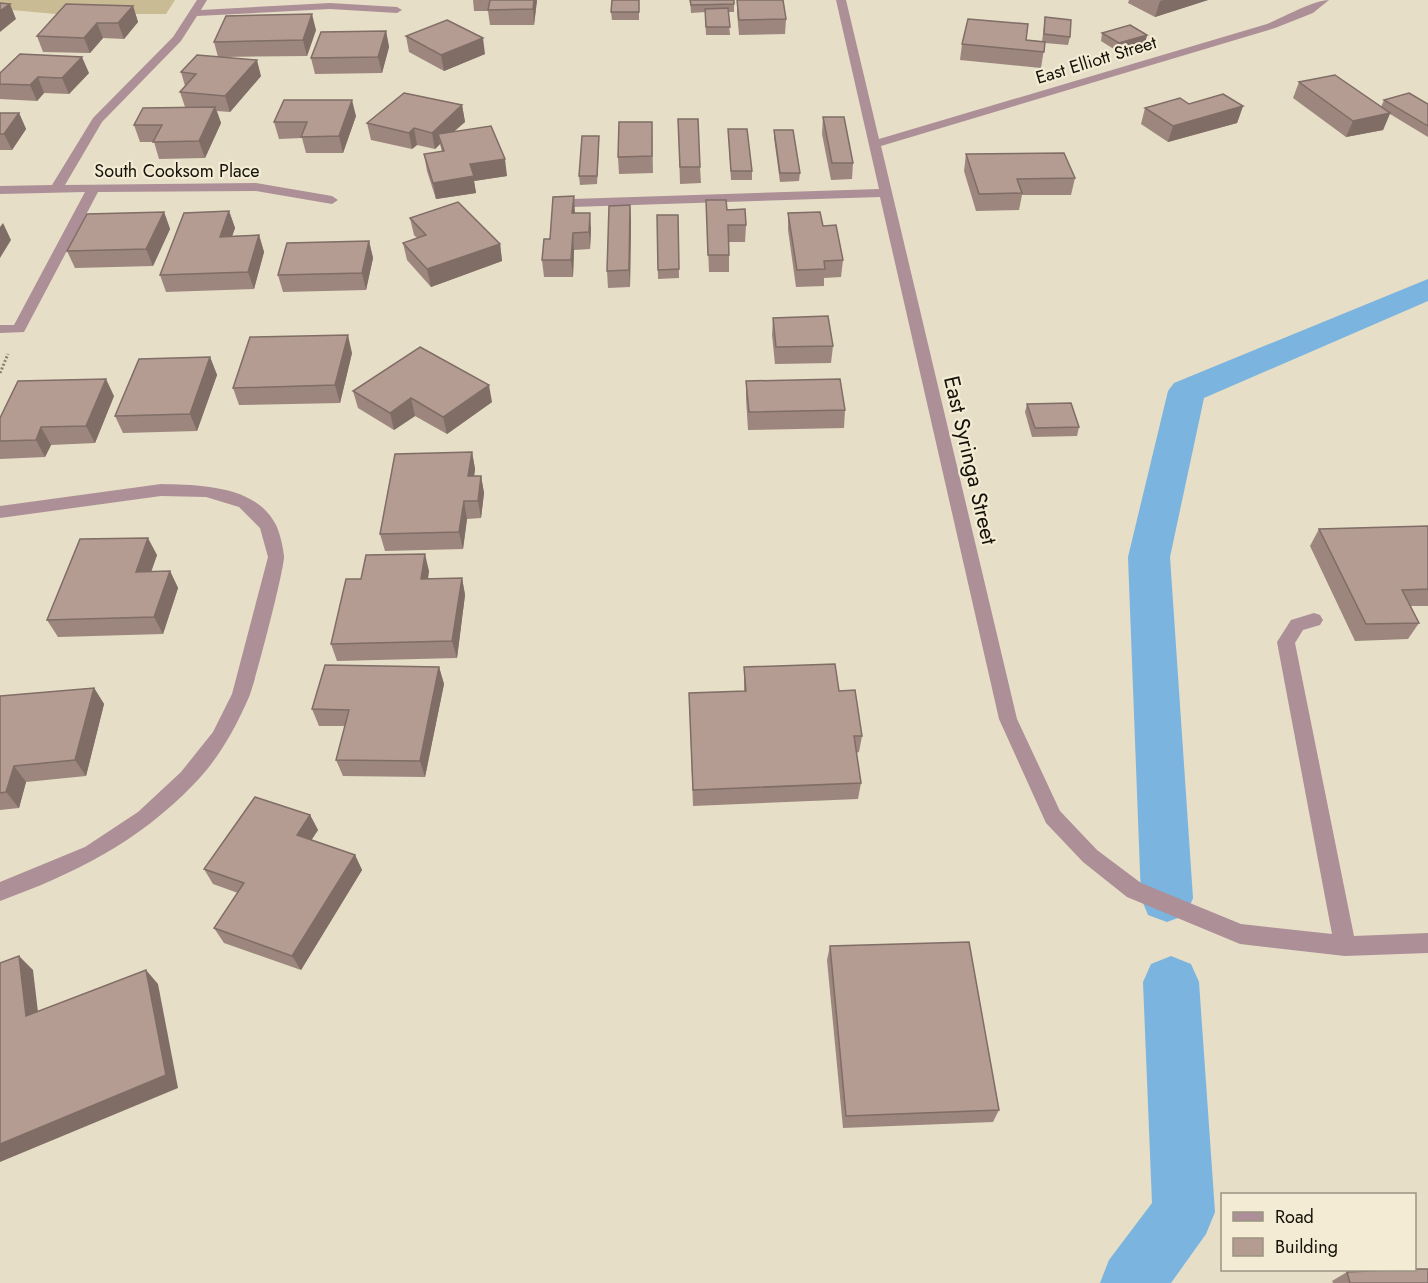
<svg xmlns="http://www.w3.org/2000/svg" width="1428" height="1283" font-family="Jost,sans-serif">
<rect width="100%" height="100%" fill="#e6dec6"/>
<polygon fill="#c9bb93" points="0,0 175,0 166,14 56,14 0,9"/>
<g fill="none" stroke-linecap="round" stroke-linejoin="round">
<g fill="#7bb4df" fill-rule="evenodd">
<polygon points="1428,279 1428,301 1204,398 1170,557 1193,898 1186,915 1167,922 1148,915 1141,898 1128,557 1168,391 1174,383"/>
<polygon points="1171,956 1191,964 1199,982 1215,1212 1206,1234 1171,1283 1100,1283 1109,1260 1152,1203 1143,982 1151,964"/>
</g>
<polyline stroke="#888271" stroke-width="3" stroke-dasharray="2 2" stroke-linecap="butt" points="0,373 8,354"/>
<g fill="#ad8f97" fill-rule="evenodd">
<polygon points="197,0 207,0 201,10 330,3 397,7 402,10 397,13 330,9 197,16 181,41 102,122 65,185 256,183 332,196 338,200 332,204 256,191 98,192 24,332 0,333 0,325 14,325 85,192 0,194 0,186 52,185 93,118 173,37"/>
<path d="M836,0H846L879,139L1267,24C1284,17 1314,0 1329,0L1313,13L1275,28L881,146L1017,719L1060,811L1097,850L1141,883L1241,924L1332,934L1277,642L1291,620L1314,613L1320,615L1323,620L1320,625L1303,630L1295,643L1354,936L1428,933V953L1345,956L1240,944L1127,897L1083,862L1046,823L999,719L880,197L572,207L566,203L572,199L879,189Z"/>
<path d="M161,484C199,485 256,485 276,525C280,533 283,547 284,556C285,567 255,683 249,697C235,729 218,760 193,785C138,842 74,874 0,901V882L85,847L138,812L181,772L213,732L232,694L268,557L260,528L239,507L206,497L161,496L0,518V506Z"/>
</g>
</g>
<g fill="#9c867e">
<polygon points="473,0 537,0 534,25 490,25 488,11 474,11"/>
<polygon points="639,0 639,20 612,20 611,12"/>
<polygon points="690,0 734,4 734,12 728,12 730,35 706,35 705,12 691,13"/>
<polygon points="737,0 786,19 785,34 739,35 737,13"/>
<polygon points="1129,0 1208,0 1155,17 1128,3"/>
<polygon points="133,6 138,22 124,39 103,38 90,53 43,52 37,36"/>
<polygon points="1045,17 1070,37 1068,45 1045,43 1041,68 960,60 962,44 1026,40 1042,42"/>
<polygon points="316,30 307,56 221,57 261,76 230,112 217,111 221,123 205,158 159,159 154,142 140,142 134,125 185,107 180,92 185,86 181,72 218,57 214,42"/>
<polygon points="386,31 389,47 382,73 315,74 311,58"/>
<polygon points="1102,33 1147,35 1145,43 1117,51 1101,41"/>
<polygon points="406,36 485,54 444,71 409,52"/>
<polygon points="0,73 89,73 69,94 44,93 37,101 0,99"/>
<polygon points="1299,82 1381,107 1384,100 1428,104 1428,137 1390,114 1383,130 1346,137 1293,98"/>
<polygon points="1189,104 1243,106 1237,123 1168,142 1141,124 1145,108"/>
<polygon points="462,105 465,122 454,131 507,176 474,181 476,193 436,199 427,171 424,154 442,152 440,144 435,149 417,145 412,149 371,140 367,123"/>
<polygon points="0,113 19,113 26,129 12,150 0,150"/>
<polygon points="356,116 343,153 306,153 302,138 279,139 274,122"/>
<polygon points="823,117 853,163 852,179 831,180 822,134"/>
<polygon points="678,119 700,167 701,183 680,184"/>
<polygon points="652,122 653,173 619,174 618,157"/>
<polygon points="728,129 752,171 752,180 731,180"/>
<polygon points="774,130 800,173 799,181 780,182 774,138"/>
<polygon points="599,144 597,184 580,185 579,176"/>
<polygon points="966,154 1075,178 1071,195 1022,195 1019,210 976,211 964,171"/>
<polygon points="706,200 727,210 746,225 745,242 729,242 729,272 709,272"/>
<polygon points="630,205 631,222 630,287 608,288 607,271"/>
<polygon points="229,211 235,228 232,236 259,235 264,252 254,289 166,292 160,275"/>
<polygon points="164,212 170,229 153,266 75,268 67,251"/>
<polygon points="575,213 591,229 590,249 574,250 573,277 544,277 542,260 550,239"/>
<polygon points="788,213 823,226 843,260 841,277 824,278 824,286 796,287 788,230"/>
<polygon points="657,215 678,215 679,278 658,279"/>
<polygon points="410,218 500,244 502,261 431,287 407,260 403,243 417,238 414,235"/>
<polygon points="369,241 373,258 366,290 283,292 278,275"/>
<polygon points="773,318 833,346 831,363 775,364 772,335"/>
<polygon points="352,353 340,403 239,405 233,388"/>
<polygon points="210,357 217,375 197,431 123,433 115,416"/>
<polygon points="746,381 845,410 844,428 748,430 746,398"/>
<polygon points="353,391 492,402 447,434 415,416 394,430 358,408"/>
<polygon points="114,396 95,443 51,445 45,457 0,459 0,418"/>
<polygon points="1027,404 1079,427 1077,436 1032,437 1025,412"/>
<polygon points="472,452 475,469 474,476 481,476 484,493 481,518 467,519 463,549 385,551 380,534"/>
<polygon points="1428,526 1428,606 1411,606 1419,623 1408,639 1355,641 1310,546 1319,529"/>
<polygon points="157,555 151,572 170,571 178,588 163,634 58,637 47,620"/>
<polygon points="429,571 428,579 462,578 465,595 457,658 337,661 331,644 361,579"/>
<polygon points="439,667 444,684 425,777 343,776 336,760 345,726 319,726 312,709"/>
<polygon points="744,667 839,691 862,736 859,752 856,753 861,783 858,799 693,806 689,693 744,691"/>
<polygon points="94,688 104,704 86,776 26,782 19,808 0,810 0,696"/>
<polygon points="310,815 318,830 311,840 355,855 362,870 301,970 224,943 214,928 238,893 213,884 204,869"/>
<polygon points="830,946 999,1110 993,1122 843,1128 827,960"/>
<polygon points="1347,1272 1428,1283 1333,1283 1332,1281"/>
</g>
<g fill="#7f6d66">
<polygon points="534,0 537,0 534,25 533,9"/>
<polygon points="1164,0 1208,0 1155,17 1160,1"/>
<polygon points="10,4 16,19 0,32 0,11"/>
<polygon points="133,6 138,22 124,39 118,23"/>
<polygon points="312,14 316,30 307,56 303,40"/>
<polygon points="97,23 103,38 90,53 84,38"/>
<polygon points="386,31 389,47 382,73 378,57"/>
<polygon points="1147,35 1145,43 1117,51 1119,43"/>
<polygon points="483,38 485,54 444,71 441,55"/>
<polygon points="82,57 89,73 69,94 62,78"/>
<polygon points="257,60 261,76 230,112 225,96"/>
<polygon points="38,77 44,93 37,101 30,85"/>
<polygon points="352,100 356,116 343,153 339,136"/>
<polygon points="462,105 465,122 441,143 438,134 440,144 435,149 432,133"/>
<polygon points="1243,106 1237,123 1168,142 1173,126"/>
<polygon points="215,107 221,123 205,158 199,141"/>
<polygon points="19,113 26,129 12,150 4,134"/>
<polygon points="1390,113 1383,130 1346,137 1353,121"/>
<polygon points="414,128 417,145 412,149 409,133"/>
<polygon points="505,159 507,176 474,181 476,193 436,199 433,183 470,164"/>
<polygon points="574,196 575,213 572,213"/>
<polygon points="630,205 631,222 630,287 629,270"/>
<polygon points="229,211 235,228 226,254 220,237"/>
<polygon points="164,212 170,229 153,266 146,249"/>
<polygon points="590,213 591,229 590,249 589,232"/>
<polygon points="3,223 11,240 0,258 0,227"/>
<polygon points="573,233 574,250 573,277 571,260"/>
<polygon points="259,235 264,252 254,289 248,272"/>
<polygon points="369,241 373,258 366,290 362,273"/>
<polygon points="500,244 502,261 431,287 427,269"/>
<polygon points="348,335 352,353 340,403 335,385"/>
<polygon points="210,357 217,375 197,431 190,414"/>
<polygon points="106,379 114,396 95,443 86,426"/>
<polygon points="489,385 492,402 447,434 443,417"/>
<polygon points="411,398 415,416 394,430 390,413"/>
<polygon points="41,427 51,445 45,457 36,440"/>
<polygon points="472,452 475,469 472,493 468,476"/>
<polygon points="481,476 484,493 481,518 478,501"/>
<polygon points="464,501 467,519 463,549 459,532"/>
<polygon points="148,538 157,555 145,589 136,572"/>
<polygon points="425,554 429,571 425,596 421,579"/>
<polygon points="170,571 178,588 163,634 154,617"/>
<polygon points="462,578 465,595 457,658 452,641"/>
<polygon points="439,667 444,684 425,777 420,761"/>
<polygon points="94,688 104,704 86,776 75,760"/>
<polygon points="14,766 26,782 19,808 6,792"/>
<polygon points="310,815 318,830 305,850 297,835"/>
<polygon points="355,855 362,870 301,970 292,956"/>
<polygon points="19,956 33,970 40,1029 26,1016"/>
<polygon points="146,970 158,984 178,1088 0,1162 0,1144"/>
</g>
<g fill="#b59c92" stroke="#7f6d66" stroke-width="1.5">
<polygon points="490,0 534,0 533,9 488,10"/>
<polygon points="612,0 639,0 639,12 611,12"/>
<polygon points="690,0 734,0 734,4 691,5"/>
<polygon points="737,0 783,0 786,19 739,20"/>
<polygon points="0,3 10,4 0,11"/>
<polygon points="66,4 133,6 118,23 97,23 84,38 37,36"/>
<polygon points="728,8 730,27 706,27 705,9"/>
<polygon points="312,14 303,40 214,42 226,16"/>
<polygon points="1045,17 1071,20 1070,37 1044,34"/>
<polygon points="968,19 1028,24 1026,40 1045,42 1044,52 962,44"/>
<polygon points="447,20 483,38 441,55 406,36"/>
<polygon points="1130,25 1147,35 1119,43 1102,33"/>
<polygon points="386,31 378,57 311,58 321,32"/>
<polygon points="20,54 82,57 62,78 38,77 30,85 0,84 0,73"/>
<polygon points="197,55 257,60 225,96 180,92 196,74 181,72"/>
<polygon points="1335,75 1390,113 1353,121 1299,82"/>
<polygon points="404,93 462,105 432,133 414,128 409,133 367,123"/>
<polygon points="1409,93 1428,104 1428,126 1384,100"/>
<polygon points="1223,94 1243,106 1173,126 1145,108 1180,98 1189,104"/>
<polygon points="284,100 352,100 339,136 301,137 307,122 274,122"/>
<polygon points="215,107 199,141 153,142 162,125 134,125 143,108"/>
<polygon points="0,113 19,113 4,134 0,134"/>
<polygon points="823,117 844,117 853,163 832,163"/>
<polygon points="678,119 698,119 700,167 680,167"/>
<polygon points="619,122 652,122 652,156 618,157"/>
<polygon points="491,126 505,159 470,164 474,176 433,183 424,154 444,151 438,134"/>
<polygon points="728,129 747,129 752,171 731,171"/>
<polygon points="774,130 793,130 800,173 780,173"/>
<polygon points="582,136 599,136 597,176 579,176"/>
<polygon points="1064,153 1075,178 1017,179 1022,193 979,194 966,154"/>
<polygon points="574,196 572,213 590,213 589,232 573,233 571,260 542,260 544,239 550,239 553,197"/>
<polygon points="706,200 726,200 727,210 745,209 746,225 728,225 729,255 708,255"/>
<polygon points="458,202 500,244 427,269 403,243 426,235 410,218"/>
<polygon points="630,205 629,270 607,271 609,206"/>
<polygon points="229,211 220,237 259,235 248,272 160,275 184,213"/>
<polygon points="164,212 146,249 67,251 87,214"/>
<polygon points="820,212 823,226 836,225 843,260 824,261 825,269 797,270 788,213"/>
<polygon points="657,215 678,215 679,269 658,270"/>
<polygon points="369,241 362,273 278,275 287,243"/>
<polygon points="828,316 833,346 776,347 773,318"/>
<polygon points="348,335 335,385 233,388 250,337"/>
<polygon points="420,347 489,385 443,417 411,398 390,413 353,391"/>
<polygon points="210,357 190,414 115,416 139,359"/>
<polygon points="106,379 86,426 41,427 36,440 0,441 0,418 18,381"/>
<polygon points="840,379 845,410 749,412 746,381"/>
<polygon points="1071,403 1079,427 1035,428 1027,404"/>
<polygon points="472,452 468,476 481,476 478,501 464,501 459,532 380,534 395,454"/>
<polygon points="1428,526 1428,589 1402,590 1419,623 1366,624 1319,529"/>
<polygon points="148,538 136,572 170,571 154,617 47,620 80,539"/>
<polygon points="425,554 421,579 462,578 452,641 331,644 346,579 361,579 366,555"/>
<polygon points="835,664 839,691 855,690 862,736 854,736 861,783 693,790 689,693 746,691 744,667"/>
<polygon points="325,665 439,667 420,761 336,760 349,710 312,709"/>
<polygon points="94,688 75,760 14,766 6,792 0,793 0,696"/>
<polygon points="255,797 310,815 297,835 355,855 292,956 214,928 244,883 204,869"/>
<polygon points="969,942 999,1110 846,1116 830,946"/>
<polygon points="19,956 26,1016 146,970 166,1075 0,1144 0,963"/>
<polygon points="1414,1269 1428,1269 1428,1283 1350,1283 1347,1272"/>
</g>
<g text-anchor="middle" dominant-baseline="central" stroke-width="4.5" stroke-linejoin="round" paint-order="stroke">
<g font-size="18" fill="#141109" stroke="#f3ebd3">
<text transform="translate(1096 60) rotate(-17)">East Elliott Street</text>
<text x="177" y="171">South Cooksom Place</text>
</g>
<g font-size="22" fill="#141109" stroke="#f3ebd3">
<text transform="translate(971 460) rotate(77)">East Syringa Street</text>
</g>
</g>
<rect x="1221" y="1193" width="195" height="78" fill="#f3ebd3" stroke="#9a9482" stroke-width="1.5"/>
<rect x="1233" y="1212" width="30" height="9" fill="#ad8f97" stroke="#9a9482" stroke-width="1.5"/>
<text x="1275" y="1223" font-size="18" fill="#141109">Road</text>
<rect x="1233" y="1238" width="30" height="18" fill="#b59c92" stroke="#9a9482" stroke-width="1.5"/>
<text x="1275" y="1253" font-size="18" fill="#141109">Building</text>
</svg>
